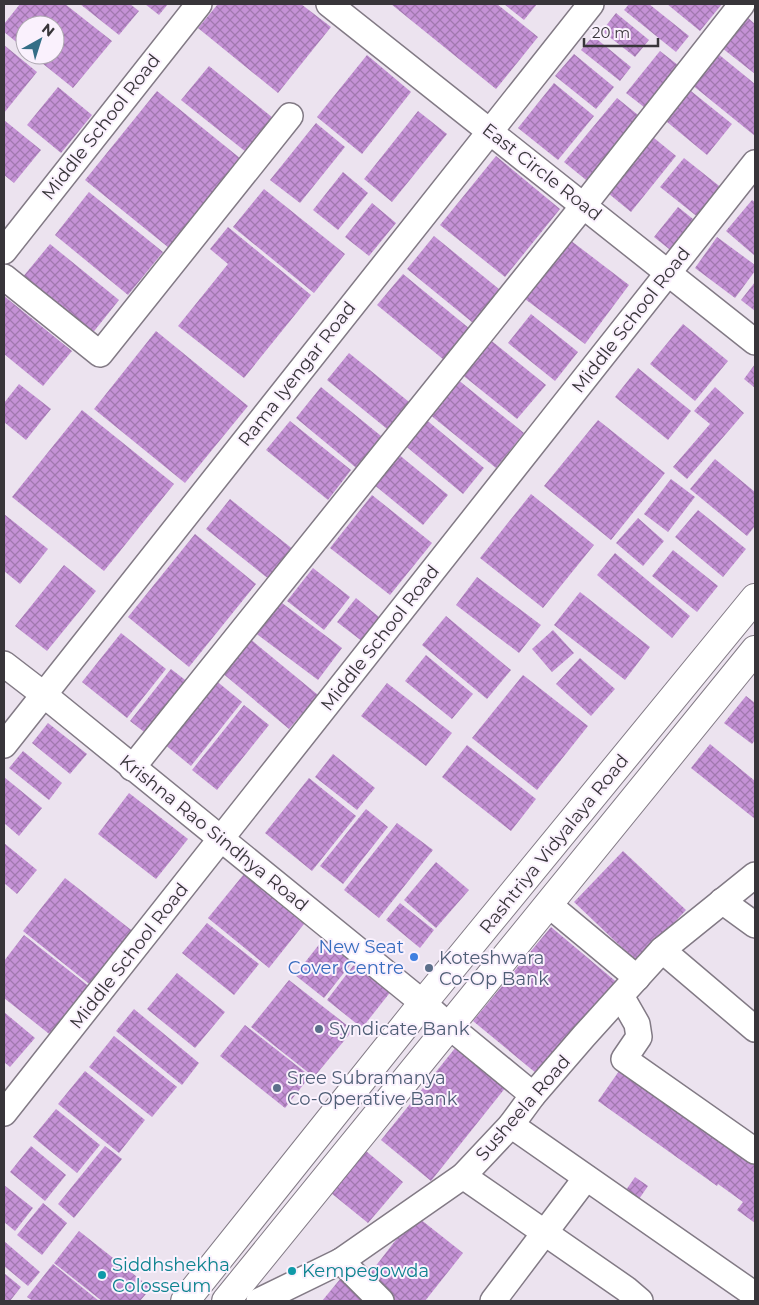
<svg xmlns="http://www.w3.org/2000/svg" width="759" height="1305" font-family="Montserrat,sans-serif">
<defs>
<pattern id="building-cross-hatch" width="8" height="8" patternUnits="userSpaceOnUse" patternTransform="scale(1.25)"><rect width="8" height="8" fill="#c592d6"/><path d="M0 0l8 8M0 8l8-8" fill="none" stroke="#a178af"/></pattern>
</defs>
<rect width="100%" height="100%" fill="#ece3ef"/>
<g fill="url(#building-cross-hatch)">
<polygon points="20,4 65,4 112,41 73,88 32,55 55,55 55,25 25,25 25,49 4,32 4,24"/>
<polygon points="80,4 130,4 139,11 119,35"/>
<polygon points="145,4 168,4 159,15"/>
<polygon points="218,4 301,4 331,27 278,93 198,28"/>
<polygon points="391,4 497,4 538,37 496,89"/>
<polygon points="504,4 537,4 524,20"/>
<polygon points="629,4 649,4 689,36 676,52 624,10"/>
<polygon points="667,4 722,4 700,31"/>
<polygon points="616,13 649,40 635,57 602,31"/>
<polygon points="747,17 755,24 755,74 722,48"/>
<polygon points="593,36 631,67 620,81 581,50"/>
<polygon points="4,45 37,72 4,113"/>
<polygon points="660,51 683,69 649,111 626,93"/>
<polygon points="717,53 755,84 755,136 691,84"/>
<polygon points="574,54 614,87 596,109 555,76"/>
<polygon points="367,55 411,92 362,154 317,117"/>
<polygon points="209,66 273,118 246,152 181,100"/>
<polygon points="554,83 594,116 558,160 518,128"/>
<polygon points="58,87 92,115 61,153 27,125"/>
<polygon points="686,87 732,124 707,155 661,117"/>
<polygon points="157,91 246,163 174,252 85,180"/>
<polygon points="617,98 643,119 591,184 564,162"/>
<polygon points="418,111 447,134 392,202 364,179"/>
<polygon points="4,120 41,150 14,183 4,175"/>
<polygon points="316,123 345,147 300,203 270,180"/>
<polygon points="648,133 676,156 631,212 603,189"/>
<polygon points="496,156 560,209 505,277 440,225"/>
<polygon points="684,158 723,189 699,218 660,187"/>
<polygon points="343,172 368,193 338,230 313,210"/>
<polygon points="264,189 345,254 314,293 233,227"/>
<polygon points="89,192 163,252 128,295 55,235"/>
<polygon points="752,200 755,202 755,256 726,231"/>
<polygon points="372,203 396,223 369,256 345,237"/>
<polygon points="678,207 698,223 674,253 654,237"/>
<polygon points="228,227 311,295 244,378 178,326 228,264 210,249"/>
<polygon points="434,236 505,294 478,327 407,269"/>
<polygon points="717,237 755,265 755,271 735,298 695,268"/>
<polygon points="570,240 629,285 585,344 525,299"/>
<polygon points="50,244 119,300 87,340 17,284"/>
<polygon points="403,274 470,329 444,360 377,305"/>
<polygon points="755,282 755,311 741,300"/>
<polygon points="4,296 72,351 43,386 4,354"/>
<polygon points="531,314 578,352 555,381 508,343"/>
<polygon points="683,324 728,361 695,401 650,364"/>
<polygon points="156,331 248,406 185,483 94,409"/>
<polygon points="488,338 546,385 517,419 460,373"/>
<polygon points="349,353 414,406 392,433 327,380"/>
<polygon points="755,364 755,388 744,379"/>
<polygon points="638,368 691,411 668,440 615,397"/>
<polygon points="452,375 524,433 496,468 424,410"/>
<polygon points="19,384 51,409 26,440 4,422 4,403"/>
<polygon points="321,387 386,440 360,471 296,418"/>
<polygon points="715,387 744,413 687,479 673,467 710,424 694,411"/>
<polygon points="82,410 174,484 104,571 12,497"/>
<polygon points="423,417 484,468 463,494 402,443"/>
<polygon points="598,420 665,473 611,540 544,486"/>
<polygon points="290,421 351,470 328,500 266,450"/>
<polygon points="392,449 448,495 423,525 367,479"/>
<polygon points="715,459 755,492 755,526 747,536 690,489"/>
<polygon points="671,479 695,497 668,532 644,514"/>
<polygon points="531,494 594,545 543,608 480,558"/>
<polygon points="372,495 432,543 390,595 330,548"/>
<polygon points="230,499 299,554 275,584 206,529"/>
<polygon points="698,510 746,549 723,577 675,537"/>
<polygon points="4,514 48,549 20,584 4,571"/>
<polygon points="638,518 664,541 643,566 616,543"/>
<polygon points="195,534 256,584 189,667 128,617"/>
<polygon points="673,550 718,586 697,612 652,576"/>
<polygon points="615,553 690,616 672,638 597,575"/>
<polygon points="64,565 96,591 47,651 15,626"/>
<polygon points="313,568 350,597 324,630 287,601"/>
<polygon points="477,577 541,625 519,653 456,605"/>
<polygon points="580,592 650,647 625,680 554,625"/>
<polygon points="356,598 385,622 367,645 337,622"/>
<polygon points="278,600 342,648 318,680 254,632"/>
<polygon points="446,616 511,670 487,699 422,645"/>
<polygon points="553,630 574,653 552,672 532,649"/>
<polygon points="121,633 166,669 127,718 82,682"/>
<polygon points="249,638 318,695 289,729 221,672"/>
<polygon points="426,655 473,694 452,719 405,681"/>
<polygon points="580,658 615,689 591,716 556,684"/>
<polygon points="171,669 193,686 152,738 130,721"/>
<polygon points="523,675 588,726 537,790 472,738"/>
<polygon points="214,679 242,702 191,766 163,743"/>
<polygon points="387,683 452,733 426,766 361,716"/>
<polygon points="746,696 755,703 755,740 752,744 724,723"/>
<polygon points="244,705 269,725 217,790 192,770"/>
<polygon points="48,723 87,754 70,774 32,743"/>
<polygon points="710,744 755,781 755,819 691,768"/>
<polygon points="467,745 536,799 511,831 442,777"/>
<polygon points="23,751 62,783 49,800 9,768"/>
<polygon points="333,754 375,788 357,810 315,777"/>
<polygon points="4,777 42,808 19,836 4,823"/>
<polygon points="309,778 356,816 312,871 265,833"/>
<polygon points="129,793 188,839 156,879 98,834"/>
<polygon points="366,809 388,827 343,884 320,866"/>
<polygon points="397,823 433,850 379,918 344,890"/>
<polygon points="4,843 37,870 17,894 4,883"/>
<polygon points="623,851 686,910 637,962 574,902"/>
<polygon points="436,862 469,890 436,928 404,900"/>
<polygon points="244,874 304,924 269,968 208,918"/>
<polygon points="65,878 135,933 93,987 23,931"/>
<polygon points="400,903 434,930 420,948 386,920"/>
<polygon points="207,923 259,964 234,995 182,953"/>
<polygon points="551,927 620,985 542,1078 473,1021"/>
<polygon points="24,935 91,988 53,1037 4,998 4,961"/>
<polygon points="325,937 354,960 324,998 295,975"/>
<polygon points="356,962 392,990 362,1028 327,1000"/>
<polygon points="177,973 225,1012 195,1048 147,1009"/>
<polygon points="289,980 353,1030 314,1077 251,1027"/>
<polygon points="134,1009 199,1063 182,1085 116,1031"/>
<polygon points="4,1012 35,1038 10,1067 4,1062"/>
<polygon points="245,1025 310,1076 285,1108 220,1056"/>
<polygon points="114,1036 177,1087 152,1117 89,1067"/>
<polygon points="456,1047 506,1087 431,1181 381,1140"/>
<polygon points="624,1064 755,1156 755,1223 737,1210 743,1202 718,1184 717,1186 598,1101"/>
<polygon points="85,1071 145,1120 119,1153 58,1104"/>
<polygon points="56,1109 100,1145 77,1173 33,1137"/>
<polygon points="31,1146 66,1175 45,1201 10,1172"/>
<polygon points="105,1146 122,1159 74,1218 58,1204"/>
<polygon points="366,1151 403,1182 368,1223 331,1193"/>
<polygon points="635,1177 648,1186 637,1202 624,1193"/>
<polygon points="4,1185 33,1208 15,1231 4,1222"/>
<polygon points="43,1203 67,1223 42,1255 17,1235"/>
<polygon points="415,1215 463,1253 425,1301 393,1301 365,1280"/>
<polygon points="79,1231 151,1288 140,1301 102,1301 54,1263"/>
<polygon points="4,1241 40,1272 28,1286 4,1266"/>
<polygon points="53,1264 99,1301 33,1301 27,1297"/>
<polygon points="4,1273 21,1287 10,1301 4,1301"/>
<polygon points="341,1278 371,1301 322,1301"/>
</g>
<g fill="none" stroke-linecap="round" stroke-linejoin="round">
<defs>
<g id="minor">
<polyline points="329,4 755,342"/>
<polyline points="4,251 199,4"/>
<polyline points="4,277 100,354 290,116"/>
<polyline points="4,664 43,694 423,1003 449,1026 533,1095"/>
<polyline points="4,745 591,4"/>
<polyline points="132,768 584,205 742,4"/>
<polyline points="722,901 755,925"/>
<polyline points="548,904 637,978"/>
<polyline points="662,950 755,1029"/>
<polyline points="621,996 637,1024 639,1037 624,1059 755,1151"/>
<polyline points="4,1113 755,163"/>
<polyline points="511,1125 755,1295"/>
<polyline points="463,1176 626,1289 640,1301"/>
<polyline points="341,1261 381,1301"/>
<polyline points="259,1301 341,1261 463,1176 511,1125 533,1095 584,1036 662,950 755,875"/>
<polyline points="493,1301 586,1178"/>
</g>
<g id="secondary">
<polyline points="185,1301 423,1003 755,598"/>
<polyline points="226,1301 755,650"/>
</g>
</defs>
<use href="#minor" stroke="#827a85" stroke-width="28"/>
<use href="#secondary" stroke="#827a85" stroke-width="30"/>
<use href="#minor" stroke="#fff" stroke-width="25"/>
<use href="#secondary" stroke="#fff" stroke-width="28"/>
</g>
<circle fill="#3f7fe0" stroke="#faf1fd" stroke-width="2" cx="414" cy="957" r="5"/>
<g fill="#5c6f8a" stroke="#faf1fd" stroke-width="2">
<circle cx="429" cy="968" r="5"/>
<circle cx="319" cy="1029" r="5"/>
<circle cx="277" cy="1088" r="5"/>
</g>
<g fill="#0f9aa8" stroke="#faf1fd" stroke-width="2">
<circle cx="292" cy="1271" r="5"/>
<circle cx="102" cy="1275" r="5"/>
</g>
<g text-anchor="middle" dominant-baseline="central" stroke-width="4" stroke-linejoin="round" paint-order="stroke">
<g font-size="18" fill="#38353a" stroke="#faf1fd">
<text transform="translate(101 127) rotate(-52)">Middle School Road</text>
<text transform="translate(542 172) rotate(38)">East Circle Road</text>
<text transform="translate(631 320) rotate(-52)">Middle School Road</text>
<text transform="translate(297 374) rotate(-52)">Rama Iyengar Road</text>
<text transform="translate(380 638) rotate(-52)">Middle School Road</text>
<text transform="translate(214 833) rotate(39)">Krishna Rao Sindhya Road</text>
<text transform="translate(554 844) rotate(-51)">Rashtriya Vidyalaya Road</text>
<text transform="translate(129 956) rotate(-52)">Middle School Road</text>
<text transform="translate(523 1108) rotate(-49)">Susheela Road</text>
</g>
<g font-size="18" fill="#366cbe" stroke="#faf1fd" text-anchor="end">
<text x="404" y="947">New Seat<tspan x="404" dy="21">Cover Centre</tspan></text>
</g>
<g font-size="18" fill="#4e5e75" stroke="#faf1fd" text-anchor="start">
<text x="439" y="958">Koteshwara<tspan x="439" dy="21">Co-Op Bank</tspan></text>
<text x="329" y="1029">Syndicate Bank</text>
<text x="287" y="1078">Sree Subramanya<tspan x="287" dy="21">Co-Operative Bank</tspan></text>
</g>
<g font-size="18" fill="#0d838f" stroke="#faf1fd" text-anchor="start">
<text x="112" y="1265">Siddhshekha<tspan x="112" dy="21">Colosseum</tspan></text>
<text x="302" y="1271">Kempegowda</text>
</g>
</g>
<rect width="759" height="1305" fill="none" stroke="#38353a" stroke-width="10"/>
<g transform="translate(40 40) rotate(39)"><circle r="24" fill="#faf1fd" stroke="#aca6af"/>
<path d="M0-4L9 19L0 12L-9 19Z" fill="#346e87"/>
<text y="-8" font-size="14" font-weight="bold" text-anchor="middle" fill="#38353a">N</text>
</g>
<path d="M584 38v8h74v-8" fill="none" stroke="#38353a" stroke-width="2.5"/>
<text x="592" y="38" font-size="15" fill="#38353a" stroke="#faf1fd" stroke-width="4" paint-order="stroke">20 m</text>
</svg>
